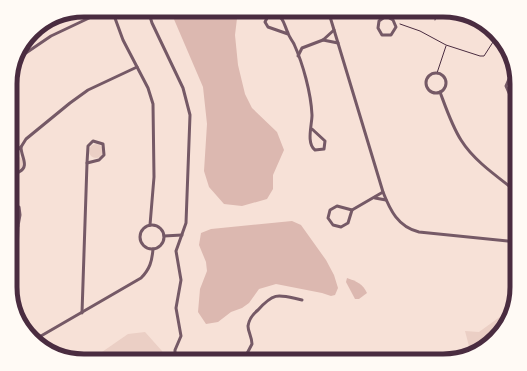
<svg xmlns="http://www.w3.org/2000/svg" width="527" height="371" font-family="'Space Grotesk',sans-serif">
<rect width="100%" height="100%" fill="#f7e1d7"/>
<g fill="#ebcfc5">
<circle cx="96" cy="151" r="7"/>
<circle cx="16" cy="163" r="7"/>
<polygon points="11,205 17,209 18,214 15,218 11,220"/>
<polygon points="508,311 510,311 501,332 476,353 471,354 465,331 479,332"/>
<polygon points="145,332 162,351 167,361 89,361 128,334"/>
</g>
<g fill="#dcb8b0">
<polygon points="170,10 238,10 235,35 238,65 245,94 252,108 277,132 284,150 273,175 273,189 267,199 242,206 224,204 209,187 204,171 207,124 203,87"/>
<polygon points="292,221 301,225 326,260 334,275 338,288 335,295 331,296 322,293 276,284 259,289 249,303 242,308 231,312 218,322 206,324 198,312 200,289 207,271 206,262 199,245 201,233 211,229"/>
<path d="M347,278C356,281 363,284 367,293L359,299H355L346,282Z"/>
</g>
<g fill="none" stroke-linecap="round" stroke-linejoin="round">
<g stroke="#4a2c40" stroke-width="1">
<polyline points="435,20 437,10"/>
<polyline points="400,24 420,31 446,45 480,56 484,56 493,42 499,39"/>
<polyline points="437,73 446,46"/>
</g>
<g stroke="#755966" stroke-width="3">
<polyline points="112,10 123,40 148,88 153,104 154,177 150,225"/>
<polyline points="148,10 152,23 183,88 190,115 186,223 176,251 181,280 176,308 181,336 175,350 175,361"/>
<path d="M328,10L383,192C390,210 398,227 419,232L517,242"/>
<polyline points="386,16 393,20 396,27 391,35 382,35 378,28 379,21 386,16 388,10"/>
<path d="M288,34L268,27L265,22L268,16L275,14C284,17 284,25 288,33C289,37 292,40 294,44C303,64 311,93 312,115C312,125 306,143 315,150L324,149L325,141L312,129"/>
<polyline points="323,40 338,43"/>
<polyline points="298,56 302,48 323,40 334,30"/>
<polyline points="20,57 51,36 106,10"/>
<circle cx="436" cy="83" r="10"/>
<polyline points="516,76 509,79 506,86 509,93 517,95"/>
<path d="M440,92C446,108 452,126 461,140C474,161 498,177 517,192"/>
<polygon points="93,141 103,144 104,155 99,160 87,163 88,146"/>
<polyline points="21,147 26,139 70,103 88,90 137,67"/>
<path d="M11,171L19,172C30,166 21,157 21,147L11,155"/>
<polyline points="375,198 386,200"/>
<polygon points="337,206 352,210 348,223 341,227 333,225 328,218 330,210"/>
<polyline points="352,210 383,192"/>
<polyline points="11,222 18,226 20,215 19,207 11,203"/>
<circle cx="152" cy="237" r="12"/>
<polyline points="164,236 182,235"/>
<polyline points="15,308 18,226"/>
<polyline points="82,313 87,163"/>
<path d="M34,340L141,278C150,269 152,261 153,249"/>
<path d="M243,361L252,344C252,337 248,332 248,326C249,319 253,314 258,310C275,291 279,295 302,300"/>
<polyline points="338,361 343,358"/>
</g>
</g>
<path d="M0 0H527V371H0ZM84 17H443A67 67 0 0 1 510 84V287A67 67 0 0 1 443 354H84A67 67 0 0 1 17 287V84A67 67 0 0 1 84 17Z" fill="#fffaf5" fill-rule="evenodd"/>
<path fill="none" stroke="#4a2c40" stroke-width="5" d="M84 17H443A67 67 0 0 1 510 84V287A67 67 0 0 1 443 354H84A67 67 0 0 1 17 287V84A67 67 0 0 1 84 17Z"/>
</svg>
